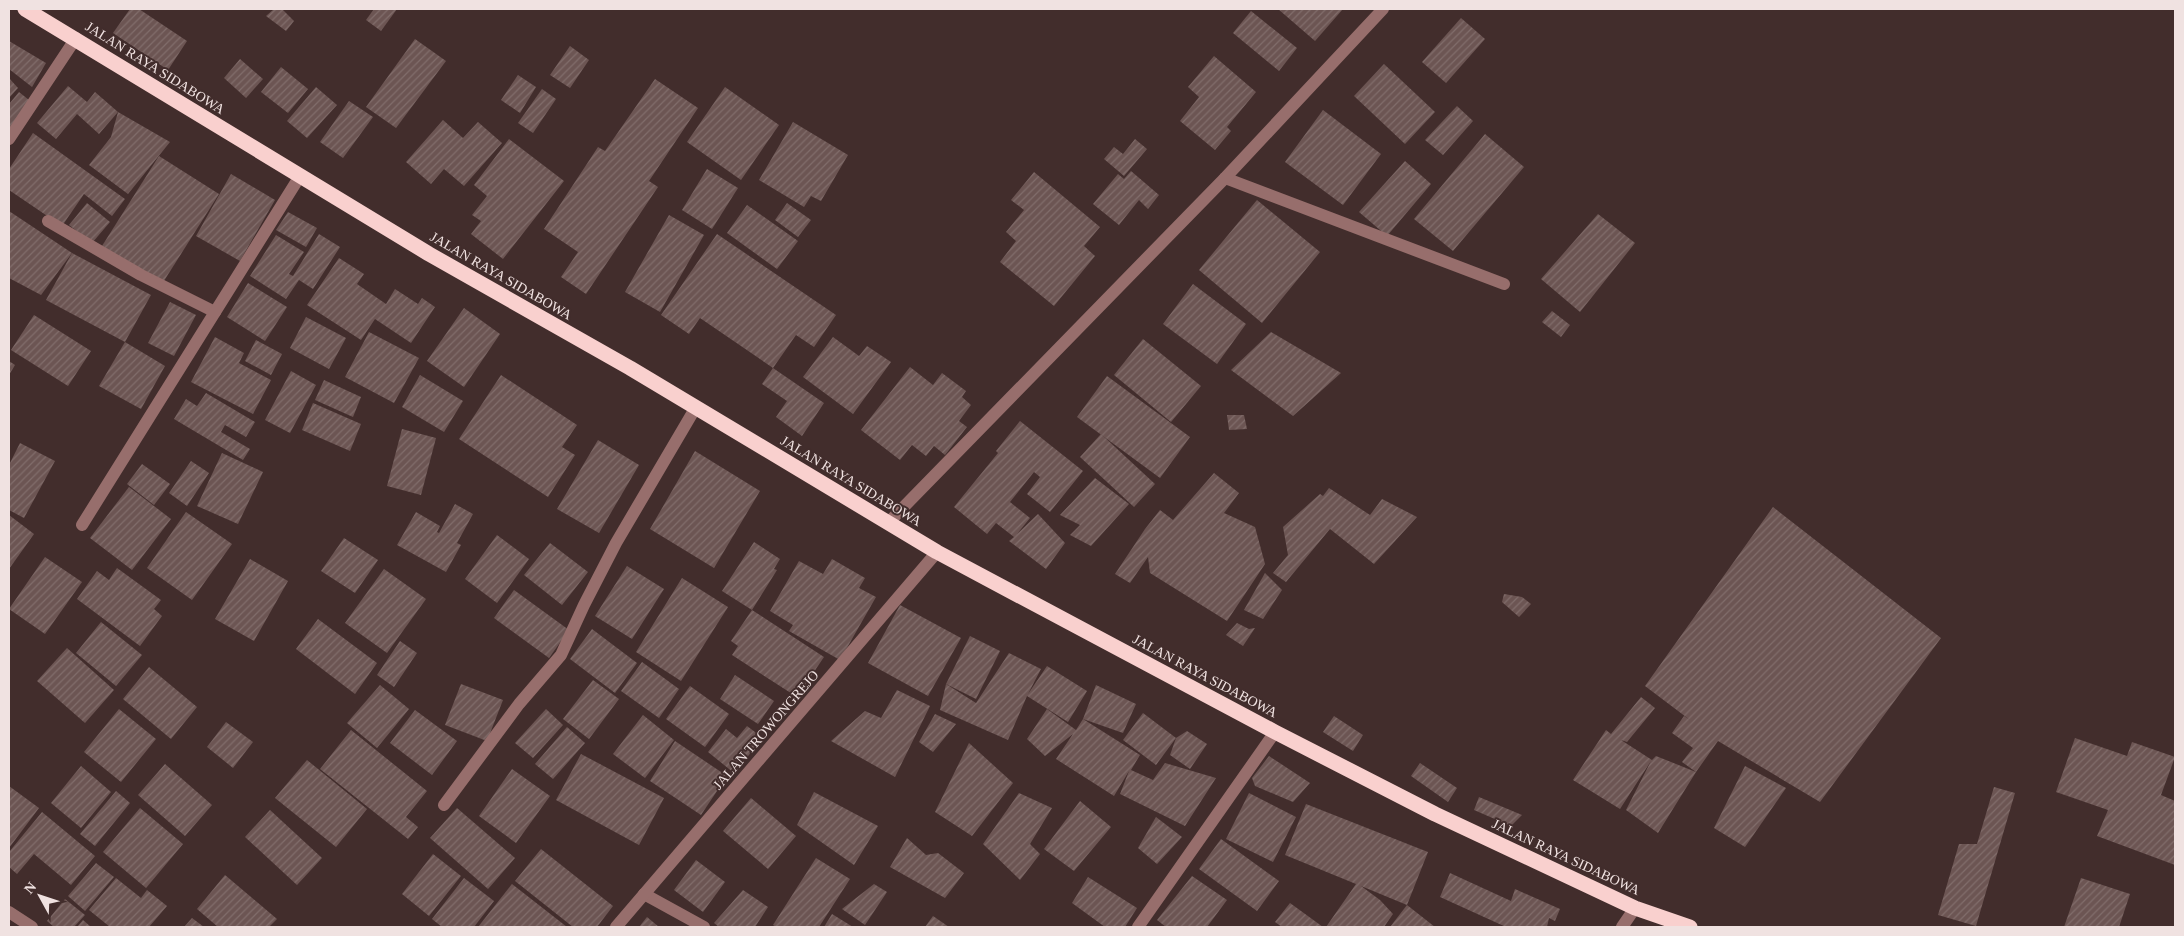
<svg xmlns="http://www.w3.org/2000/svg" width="2184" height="936" font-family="'Times New Roman',serif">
<defs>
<pattern id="building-hatch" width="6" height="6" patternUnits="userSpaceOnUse" patternTransform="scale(1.25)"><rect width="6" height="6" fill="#6c5553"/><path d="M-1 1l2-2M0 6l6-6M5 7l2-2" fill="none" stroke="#816d6b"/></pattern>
</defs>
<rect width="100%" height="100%" fill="#422d2c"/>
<g fill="url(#building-hatch)">
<polygon points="130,9 139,9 187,41 168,70 113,33"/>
<polygon points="274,9 282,9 294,21 286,31 266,16"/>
<polygon points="374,9 397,9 381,31 366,20"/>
<polygon points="1278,9 1343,9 1315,41"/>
<polygon points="1251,11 1297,48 1279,71 1233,33"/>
<polygon points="1461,18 1485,39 1446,83 1422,62"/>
<polygon points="415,39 446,61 396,128 366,107"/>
<polygon points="9,41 46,63 32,87 9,69"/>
<polygon points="570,46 589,60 570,88 550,75"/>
<polygon points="1214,56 1256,92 1227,127 1231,131 1215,150 1180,121 1199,97 1188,87"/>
<polygon points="240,59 263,79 246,98 224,78"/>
<polygon points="1384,64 1435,112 1405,144 1354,96"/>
<polygon points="281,67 308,89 288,113 261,92"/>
<polygon points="518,75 536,87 520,113 501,100"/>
<polygon points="9,78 18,88 9,98"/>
<polygon points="655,79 698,108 649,181 658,187 586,294 561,277 578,252 544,229 598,147 605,151"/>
<polygon points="68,86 87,102 95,92 118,112 99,134 77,114 56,139 37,123"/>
<polygon points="316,87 337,105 307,138 287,121"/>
<polygon points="725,87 779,125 741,180 687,142"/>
<polygon points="542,89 556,99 533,133 518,123"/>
<polygon points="19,92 29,100 9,129 9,104"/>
<polygon points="349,101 373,117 343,158 320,142"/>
<polygon points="1457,106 1473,121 1443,155 1425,140"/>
<polygon points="1323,110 1381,154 1343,205 1285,162"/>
<polygon points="118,112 170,142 128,194 89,165 111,137"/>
<polygon points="443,120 463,138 478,122 502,143 464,186 444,169 431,184 406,162"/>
<polygon points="793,122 848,155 821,201 811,196 804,207 759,180"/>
<polygon points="33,133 125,199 112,216 84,194 62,226 9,190 9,169"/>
<polygon points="1485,134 1524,167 1453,251 1414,219"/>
<polygon points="509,139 564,181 503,259 471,234 481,221 472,215 487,196 474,185"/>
<polygon points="1135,139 1147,149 1124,176 1104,159 1114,147 1123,154"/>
<polygon points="159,156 219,194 162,284 102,246"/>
<polygon points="1405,161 1431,184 1387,236 1359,212"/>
<polygon points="707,169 738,188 712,229 682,210"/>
<polygon points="1131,171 1159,195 1148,209 1139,200 1119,225 1093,204 1118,174 1124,179"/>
<polygon points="1034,172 1100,227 1084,246 1095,256 1054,306 1000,262 1016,241 1006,232 1024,210 1011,200"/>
<polygon points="231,174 275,200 240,261 196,236"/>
<polygon points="1257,200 1320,252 1262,323 1199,270"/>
<polygon points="87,203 110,222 92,243 69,225"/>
<polygon points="787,203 811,220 798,237 775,220"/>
<polygon points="747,205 798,241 777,269 727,233"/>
<polygon points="9,211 72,253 41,295 9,278"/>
<polygon points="288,212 317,228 306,247 276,230"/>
<polygon points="1598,214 1635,243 1580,312 1541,279"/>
<polygon points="669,215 704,235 660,312 625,292"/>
<polygon points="319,234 340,247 313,289 299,280 286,299 250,276 276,235 304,252 289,274 293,276"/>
<polygon points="717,234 836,315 814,347 796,335 773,368 700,318 689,334 661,315"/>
<polygon points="72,253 151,295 125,342 46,300"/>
<polygon points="339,258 364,274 357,284 386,304 395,289 418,304 422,298 435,307 411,343 375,319 361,340 307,305"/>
<polygon points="248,283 287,307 265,341 227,317"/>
<polygon points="1193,284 1246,324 1217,364 1163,324"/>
<polygon points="170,302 196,315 174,356 148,343"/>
<polygon points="464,308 500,334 464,387 427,361"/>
<polygon points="1552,311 1570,325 1561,337 1542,322"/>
<polygon points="34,315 91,351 68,386 11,350"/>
<polygon points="306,317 346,338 329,369 290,348"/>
<polygon points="369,332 419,358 394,403 345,377"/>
<polygon points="1271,332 1341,373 1293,416 1231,370"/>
<polygon points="215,337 244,353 239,363 271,380 253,414 191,382"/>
<polygon points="833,337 859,356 867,346 891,362 853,414 803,377"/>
<polygon points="1143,339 1201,386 1171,422 1114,375"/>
<polygon points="256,340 282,354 271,375 245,361"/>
<polygon points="125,342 165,366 141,409 99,386"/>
<polygon points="9,361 15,365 9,375"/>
<polygon points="910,367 933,385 942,373 966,391 962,397 971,405 959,421 967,427 945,455 934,446 926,456 912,445 900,460 861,430"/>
<polygon points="773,368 824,403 802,436 776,417 787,401 762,384"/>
<polygon points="291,371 316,385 290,433 265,420"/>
<polygon points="420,375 463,401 444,432 402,407"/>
<polygon points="501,375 577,425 562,447 575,455 548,497 459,439"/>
<polygon points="1107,376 1190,437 1160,478 1077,417"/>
<polygon points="324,380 361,397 353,417 315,400"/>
<polygon points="206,393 255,422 246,437 225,425 221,432 250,449 243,460 174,419 186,399 197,406"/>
<polygon points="313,403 361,424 350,451 302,430"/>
<polygon points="1227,415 1244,415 1247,429 1229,430"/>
<polygon points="1020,421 1083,471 1050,512 1027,494 1040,477 1034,472 1010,502 1030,518 1017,534 1038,514 1065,543 1046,569 1009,541 1014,537 996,523 987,534 954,507 998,453 996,451"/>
<polygon points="402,429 436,438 421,495 387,486"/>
<polygon points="1101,434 1155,484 1134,507 1080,457"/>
<polygon points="598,440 639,465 599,533 557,509"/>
<polygon points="20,443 55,461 24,518 9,510 9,465"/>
<polygon points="695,451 760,491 714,568 650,529"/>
<polygon points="222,453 263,472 238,524 197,506"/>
<polygon points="191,461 209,473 187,506 169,493"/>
<polygon points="142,464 170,484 154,505 127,484"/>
<polygon points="1214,473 1239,493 1224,513 1255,527 1265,564 1227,621 1150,573 1148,557 1130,583 1115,574 1145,529 1160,510 1173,520"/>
<polygon points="1095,478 1129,504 1091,546 1070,535 1080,525 1060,515"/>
<polygon points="129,487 171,519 132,570 90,538"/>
<polygon points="1329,488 1370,515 1382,499 1417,517 1374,564 1330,529 1286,582 1273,573 1288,555 1283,527 1320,494 1323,496"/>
<polygon points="455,504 473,514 457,543 461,545 446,572 397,545 416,512 440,526 437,532 439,533"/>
<polygon points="1773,507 1941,638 1820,802 1718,741 1696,772 1682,762 1693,748 1672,733 1684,716 1690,720 1645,686"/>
<polygon points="186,512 232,544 192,600 147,568"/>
<polygon points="9,515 34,534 9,569"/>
<polygon points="497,535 529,559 497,603 465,579"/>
<polygon points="344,538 378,560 355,593 321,571"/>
<polygon points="754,542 780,559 774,569 777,570 752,610 722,591"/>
<polygon points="550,543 588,572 562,605 524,575"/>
<polygon points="45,557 82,582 45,634 9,609"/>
<polygon points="250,559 288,581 254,641 215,619"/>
<polygon points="832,559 865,578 859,588 876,597 840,660 789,631 793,625 770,611 799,561 823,574"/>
<polygon points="627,566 664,589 632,639 595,616"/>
<polygon points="117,568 161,600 154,609 162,616 140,646 77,599 97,571 109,580"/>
<polygon points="384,569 426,599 387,653 345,623"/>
<polygon points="1265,573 1282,590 1263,619 1244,610"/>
<polygon points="682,578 728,607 681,681 636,652"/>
<polygon points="514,590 569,630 549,658 494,618"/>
<polygon points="1504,594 1522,597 1531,604 1519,617 1502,602"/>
<polygon points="900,605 961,638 928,696 868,663"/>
<polygon points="752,610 824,657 797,697 732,655 738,646 731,641"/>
<polygon points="318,619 377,663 355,694 296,649"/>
<polygon points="101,622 142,655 116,686 76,653"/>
<polygon points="1237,623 1249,629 1255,628 1243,646 1226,635"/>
<polygon points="592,629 637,663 615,693 570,659"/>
<polygon points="970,636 1000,651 976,699 946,684"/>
<polygon points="400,641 417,653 394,687 377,675"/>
<polygon points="67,648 114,690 85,723 37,681"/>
<polygon points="1009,653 1041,669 1028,694 1047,666 1087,691 1068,722 1027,696 1008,740 940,710 946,684 976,703"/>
<polygon points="642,662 679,689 659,718 621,691"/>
<polygon points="149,667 197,707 171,739 123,699"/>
<polygon points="735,675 774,701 758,724 720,699"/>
<polygon points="593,680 619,699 589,739 563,719"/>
<polygon points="461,684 503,700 487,741 445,725"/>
<polygon points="380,685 409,709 377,748 347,723"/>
<polygon points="1096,685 1136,704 1123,733 1083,719 1140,755 1131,770 1153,780 1165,763 1216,778 1185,826 1120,794 1129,771 1114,796 1056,759 1073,734 1045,756 1027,739 1047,709 1076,730 1083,719"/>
<polygon points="690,686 729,714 705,747 666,719"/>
<polygon points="897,690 930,706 895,777 831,741 865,711 881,718"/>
<polygon points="1641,697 1655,708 1627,742 1621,740 1652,760 1656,756 1696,772 1658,833 1626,810 1651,761 1620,809 1573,780 1606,730 1611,734"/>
<polygon points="119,709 156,739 121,782 84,752"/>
<polygon points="546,709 563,725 533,758 515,743"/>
<polygon points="415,710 457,741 432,775 390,743"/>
<polygon points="1143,713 1176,738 1156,765 1123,740"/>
<polygon points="935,714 956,724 933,752 919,742"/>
<polygon points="643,715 674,740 645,778 613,754"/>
<polygon points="1334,716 1363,735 1353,751 1323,732"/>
<polygon points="226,722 253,742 233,768 207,747"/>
<polygon points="747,726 763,738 734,773 708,752 726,729 737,738"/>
<polygon points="567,727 585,743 553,779 535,764"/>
<polygon points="351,730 427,791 406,817 418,827 408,839 320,769"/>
<polygon points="1187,731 1207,744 1190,769 1170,755 1176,738"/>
<polygon points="2075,738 2127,756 2132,742 2175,757 2161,795 2175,801 2175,865 2097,836 2108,810 2056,792"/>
<polygon points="675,741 727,776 701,815 650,781"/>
<polygon points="969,743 1013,783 972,836 935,812"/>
<polygon points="581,754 664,798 639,845 556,800"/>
<polygon points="1269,756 1310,783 1293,802 1255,786 1252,778"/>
<polygon points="307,760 367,809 336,847 275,798"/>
<polygon points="1420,763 1457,788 1448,802 1411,776"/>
<polygon points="165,764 212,805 185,836 138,795"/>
<polygon points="81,766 111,792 81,828 51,803"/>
<polygon points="1745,766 1786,788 1745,847 1714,828"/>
<polygon points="512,769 550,796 516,843 479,816"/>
<polygon points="9,786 39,808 9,848"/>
<polygon points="1994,787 2015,793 1976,926 1938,915 1959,844 1977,844"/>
<polygon points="116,791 130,803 95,846 80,834"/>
<polygon points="814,792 878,826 854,865 797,825"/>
<polygon points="1019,793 1052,808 1030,844 1040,854 1020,880 983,844"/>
<polygon points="1249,793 1296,817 1273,862 1226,839"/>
<polygon points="1479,797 1522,815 1511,826 1474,810"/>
<polygon points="751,798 796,836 768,869 723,831"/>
<polygon points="1080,801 1111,827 1074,871 1044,849"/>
<polygon points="1306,804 1428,852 1407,905 1435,927 1390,927 1407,905 1361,886 1380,900 1393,914 1384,927 1326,927 1356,884 1285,855"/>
<polygon points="140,808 183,844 146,888 103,852"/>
<polygon points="457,808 515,858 488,889 430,838"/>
<polygon points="270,810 322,858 297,885 245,837"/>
<polygon points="42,812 95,856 71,885 34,854 17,874 9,867 9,852"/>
<polygon points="1156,817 1182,837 1157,864 1138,848"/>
<polygon points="907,838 926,855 938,853 964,873 945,898 890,867"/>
<polygon points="1221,839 1279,881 1257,911 1199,869"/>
<polygon points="541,849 613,906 597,927 573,927 515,881"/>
<polygon points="433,854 461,876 429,916 402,894"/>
<polygon points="816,858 850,879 819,927 776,927 773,925"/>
<polygon points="696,860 725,882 703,912 674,890"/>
<polygon points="96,863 114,877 85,911 68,896"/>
<polygon points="1450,873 1511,901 1515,889 1560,909 1555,921 1549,918 1547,927 1506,927 1440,897"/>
<polygon points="225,875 277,919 269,927 218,927 197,909"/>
<polygon points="1192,876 1227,900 1207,927 1166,927 1157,920"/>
<polygon points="1088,877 1137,908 1125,927 1105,927 1072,903"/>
<polygon points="116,878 141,898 147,890 167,906 149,927 110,927 89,910"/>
<polygon points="464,878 494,901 474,927 442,927 432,919"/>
<polygon points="2081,878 2130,894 2119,927 2064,927"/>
<polygon points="512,884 567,927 478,927"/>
<polygon points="874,884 887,892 865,925 842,909"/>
<polygon points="743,890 768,907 755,927 719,927 714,923"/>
<polygon points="65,899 85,915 74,927 54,927 47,921"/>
<polygon points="1290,903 1323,927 1282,927 1275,922"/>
<polygon points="832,914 853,927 824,927"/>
<polygon points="933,916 949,927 925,927"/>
<polygon points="647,917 659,927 639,927"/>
<polygon points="192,918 204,927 184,927"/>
<polygon points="83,920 91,927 77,927"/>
</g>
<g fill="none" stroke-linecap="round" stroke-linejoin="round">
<g stroke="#976e6c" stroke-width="12">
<polyline points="9,139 76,38"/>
<polyline points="1225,178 1504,284"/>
<polyline points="48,221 141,275 215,312"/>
<polyline points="889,522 1225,178 1383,9"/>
<polyline points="82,525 300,176"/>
<polyline points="444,805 519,704 561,655 584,605 616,543 696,407"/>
<polyline points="644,894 704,927"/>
<polyline points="9,912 32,927"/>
<polyline points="616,927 937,552"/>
<polyline points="1138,927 1275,732"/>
<polyline points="1622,927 1635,908"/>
</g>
<polyline stroke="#f9d0ce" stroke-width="15" points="25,9 429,254 630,368 937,552 1275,732 1435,814 1635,908 1690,927"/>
</g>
<g text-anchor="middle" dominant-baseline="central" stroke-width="4" stroke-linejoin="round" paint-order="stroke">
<g font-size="14" fill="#f0e2e1" stroke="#422d2c">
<text transform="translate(155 68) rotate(32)">JALAN RAYA SIDABOWA</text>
<text transform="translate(501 276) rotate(30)">JALAN RAYA SIDABOWA</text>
<text transform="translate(851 481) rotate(31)">JALAN RAYA SIDABOWA</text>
<text transform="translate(1205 676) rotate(28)">JALAN RAYA SIDABOWA</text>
<text transform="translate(766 730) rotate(-49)">JALAN TROWONGREJO</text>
<text transform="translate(1566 857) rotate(25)">JALAN RAYA SIDABOWA</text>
</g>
</g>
<rect width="2184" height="936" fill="none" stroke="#f0e2e1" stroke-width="20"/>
<g transform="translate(40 896) rotate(310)" stroke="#422d2c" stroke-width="4" paint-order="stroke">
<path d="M0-4L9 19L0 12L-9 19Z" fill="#f0e2e1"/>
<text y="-8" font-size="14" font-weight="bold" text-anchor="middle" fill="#f0e2e1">N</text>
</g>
</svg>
